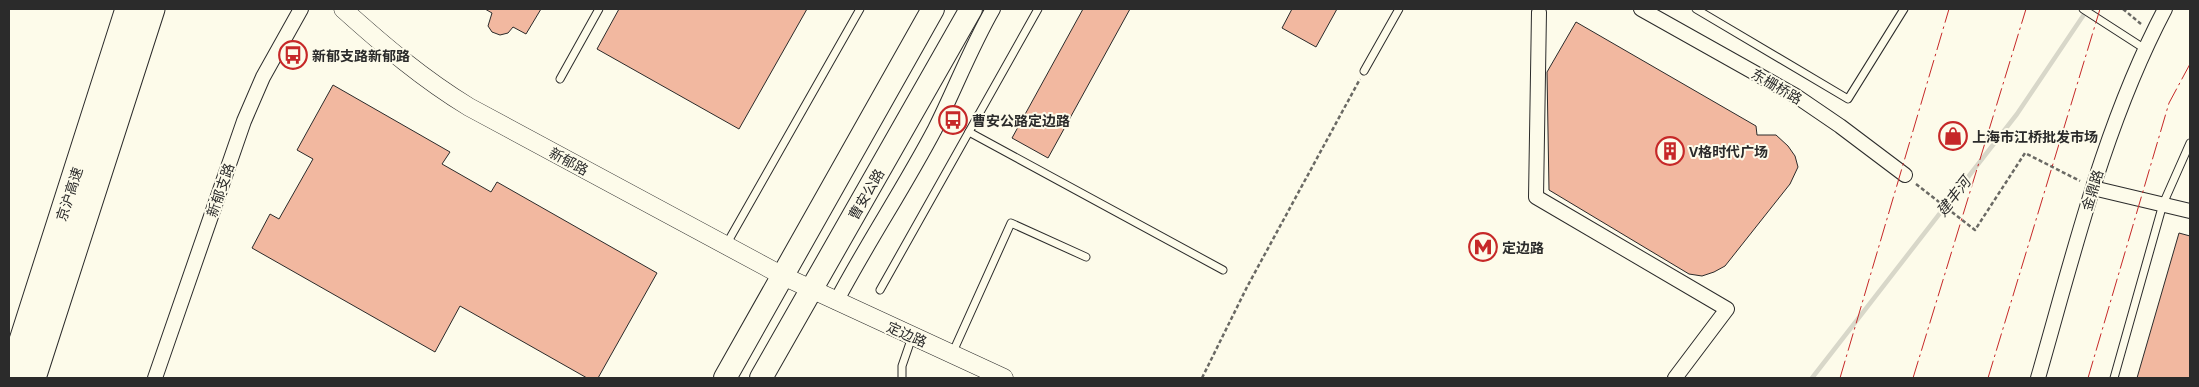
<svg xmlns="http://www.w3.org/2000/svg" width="2199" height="387" font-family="'Open Sans','Noto Sans SC',sans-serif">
<rect width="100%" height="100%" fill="#fdfbea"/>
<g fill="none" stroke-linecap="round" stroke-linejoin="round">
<polyline stroke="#d8d7c9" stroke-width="4.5" points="1812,378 2017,114 2087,10"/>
</g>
<g fill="#f2b8a0" stroke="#2b2b2b">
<polygon points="485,9 541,9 526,34 513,27 508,33 500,35 492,32 488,26 492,13"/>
<polygon points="619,9 807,9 739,129 597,49"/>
<polygon points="1083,9 1130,9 1048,158 1012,138"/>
<polygon points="1292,9 1337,9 1316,47 1282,28"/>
<polygon points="1576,22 1756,126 1757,135 1776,135 1788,146 1795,156 1798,167 1790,184 1725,266 1714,272 1702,276 1689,274 1549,190 1547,72"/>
<polygon points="333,85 450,152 442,164 491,192 497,182 657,273 598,378 587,378 460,306 435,352 252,248 270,214 279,219 313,159 297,150"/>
<polygon points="2179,233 2190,236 2190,378 2137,378"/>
</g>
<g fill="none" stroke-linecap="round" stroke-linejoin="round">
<defs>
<g id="service">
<polyline points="1696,9 1848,99 1904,9"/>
<polyline points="2083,9 2145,49"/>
<polyline points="1364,71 1399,9"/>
<polyline points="560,79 599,9"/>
<polyline points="969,132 1223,270"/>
<polyline points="726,245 860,9"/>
<polyline points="880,290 1038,9"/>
<polyline points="952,354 1011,223 1086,257"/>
<polyline points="902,378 902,366 912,337"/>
<polyline points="2114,378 2163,204 2190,143"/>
</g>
<g id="minor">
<polyline points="1641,9 1796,96 1840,126 1905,175"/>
<polyline points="1539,12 1536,197 1727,309 1675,378"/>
<polyline points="2093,188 2190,211"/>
<path d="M836,302C867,243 904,188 935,129C955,89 971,47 993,9"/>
<polyline points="155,378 244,121 263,77 301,9"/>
<path d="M2038,378C2074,253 2104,125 2165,9"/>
</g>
<path id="tertiary" d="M343,9C383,45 423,79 469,107L783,276L1004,378"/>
<g id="trunk">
<polyline points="725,378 933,9"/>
<polyline points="761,378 971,9"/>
</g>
<g id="motorway">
<polyline points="10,378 128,9"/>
<polyline points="33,378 152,9"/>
</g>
</defs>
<use href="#service" stroke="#2b2b2b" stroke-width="9"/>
<use href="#minor" stroke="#2b2b2b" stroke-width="16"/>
<use href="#tertiary" stroke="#2b2b2b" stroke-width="19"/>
<use href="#trunk" stroke="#2b2b2b" stroke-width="24"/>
<use href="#motorway" stroke="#2b2b2b" stroke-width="27"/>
<g stroke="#6a6964" stroke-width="2.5" stroke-dasharray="4 2.5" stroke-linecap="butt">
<polyline points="2123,9 2141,24"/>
<polyline points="1916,184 1975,230 2025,153 2080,181"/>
<polyline points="1202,378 1247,287 1360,79"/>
</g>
<use href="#service" stroke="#fdfbea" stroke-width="7"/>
<use href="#minor" stroke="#fdfbea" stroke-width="14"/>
<use href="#tertiary" stroke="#fdfbea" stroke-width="18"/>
<use href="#trunk" stroke="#fdfbea" stroke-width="22"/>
<use href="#motorway" stroke="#fdfbea" stroke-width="25"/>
<g stroke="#c62828" stroke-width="1" stroke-dasharray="18 4 2.5 4" stroke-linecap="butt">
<polyline points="1840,378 1949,9"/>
<polyline points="1913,378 2026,9"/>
<polyline points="1988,378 2100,9"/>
<polyline points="2088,378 2169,103 2190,64"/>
</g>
</g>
<defs>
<symbol id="bus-ring" viewBox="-11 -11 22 22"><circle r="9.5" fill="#fdfbea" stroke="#c62828" stroke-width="1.5"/><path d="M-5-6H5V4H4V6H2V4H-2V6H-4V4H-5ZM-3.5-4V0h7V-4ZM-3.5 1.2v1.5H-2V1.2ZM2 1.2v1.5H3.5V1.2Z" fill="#c62828"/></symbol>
<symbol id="shop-ring" viewBox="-11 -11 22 22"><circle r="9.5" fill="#fdfbea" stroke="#c62828" stroke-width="1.5"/><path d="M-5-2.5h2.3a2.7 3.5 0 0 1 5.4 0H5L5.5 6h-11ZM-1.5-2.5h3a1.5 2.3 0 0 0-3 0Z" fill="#c62828"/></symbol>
<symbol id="building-ring" viewBox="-11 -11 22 22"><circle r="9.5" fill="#fdfbea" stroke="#c62828" stroke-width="1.5"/><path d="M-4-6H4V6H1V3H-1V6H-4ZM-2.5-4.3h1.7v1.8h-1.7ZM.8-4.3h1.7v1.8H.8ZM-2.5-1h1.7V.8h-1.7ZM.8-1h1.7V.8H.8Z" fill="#c62828"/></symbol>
<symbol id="metro-ring" viewBox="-11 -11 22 22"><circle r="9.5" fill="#fdfbea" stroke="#c62828" stroke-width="1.5"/><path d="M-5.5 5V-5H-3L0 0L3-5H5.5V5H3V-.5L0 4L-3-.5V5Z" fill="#c62828"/></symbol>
</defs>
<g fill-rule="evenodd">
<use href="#bus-ring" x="277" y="39" width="32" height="32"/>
<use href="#bus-ring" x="937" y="104" width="32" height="32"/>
<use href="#shop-ring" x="1937" y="120" width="32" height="32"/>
<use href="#building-ring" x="1654" y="135" width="32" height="32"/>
<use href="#metro-ring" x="1467" y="231" width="32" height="32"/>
</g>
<g text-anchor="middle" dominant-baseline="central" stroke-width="4" stroke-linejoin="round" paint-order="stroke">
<g font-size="14" font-weight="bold" fill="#2b2b2b" stroke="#fdfbea" text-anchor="start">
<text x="312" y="55">新郁支路新郁路</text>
<text x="972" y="120">曹安公路定边路</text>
<text x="1972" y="136">上海市江桥批发市场</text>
<text x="1689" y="151">V格时代广场</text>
<text x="1502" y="247">定边路</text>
</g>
<g font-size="14" fill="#2b2b2b" stroke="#fdfbea">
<text transform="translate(1777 86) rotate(30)">东栅桥路</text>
<text transform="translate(569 161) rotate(28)">新郁路</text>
<text transform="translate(220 190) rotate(-71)">新郁支路</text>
<text transform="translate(2092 190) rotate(-73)">金鼎路</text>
<text transform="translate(69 194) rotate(-72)">京沪高速</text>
<text transform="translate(866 194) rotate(-60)">曹安公路</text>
<text transform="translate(907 334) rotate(24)">定边路</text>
</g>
<g font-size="15" font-style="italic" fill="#2b2b2b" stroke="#fdfbea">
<text transform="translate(1953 196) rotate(-52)">建丰河</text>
</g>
</g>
<rect width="2199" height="387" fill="none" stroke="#2b2b2b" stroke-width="20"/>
</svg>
